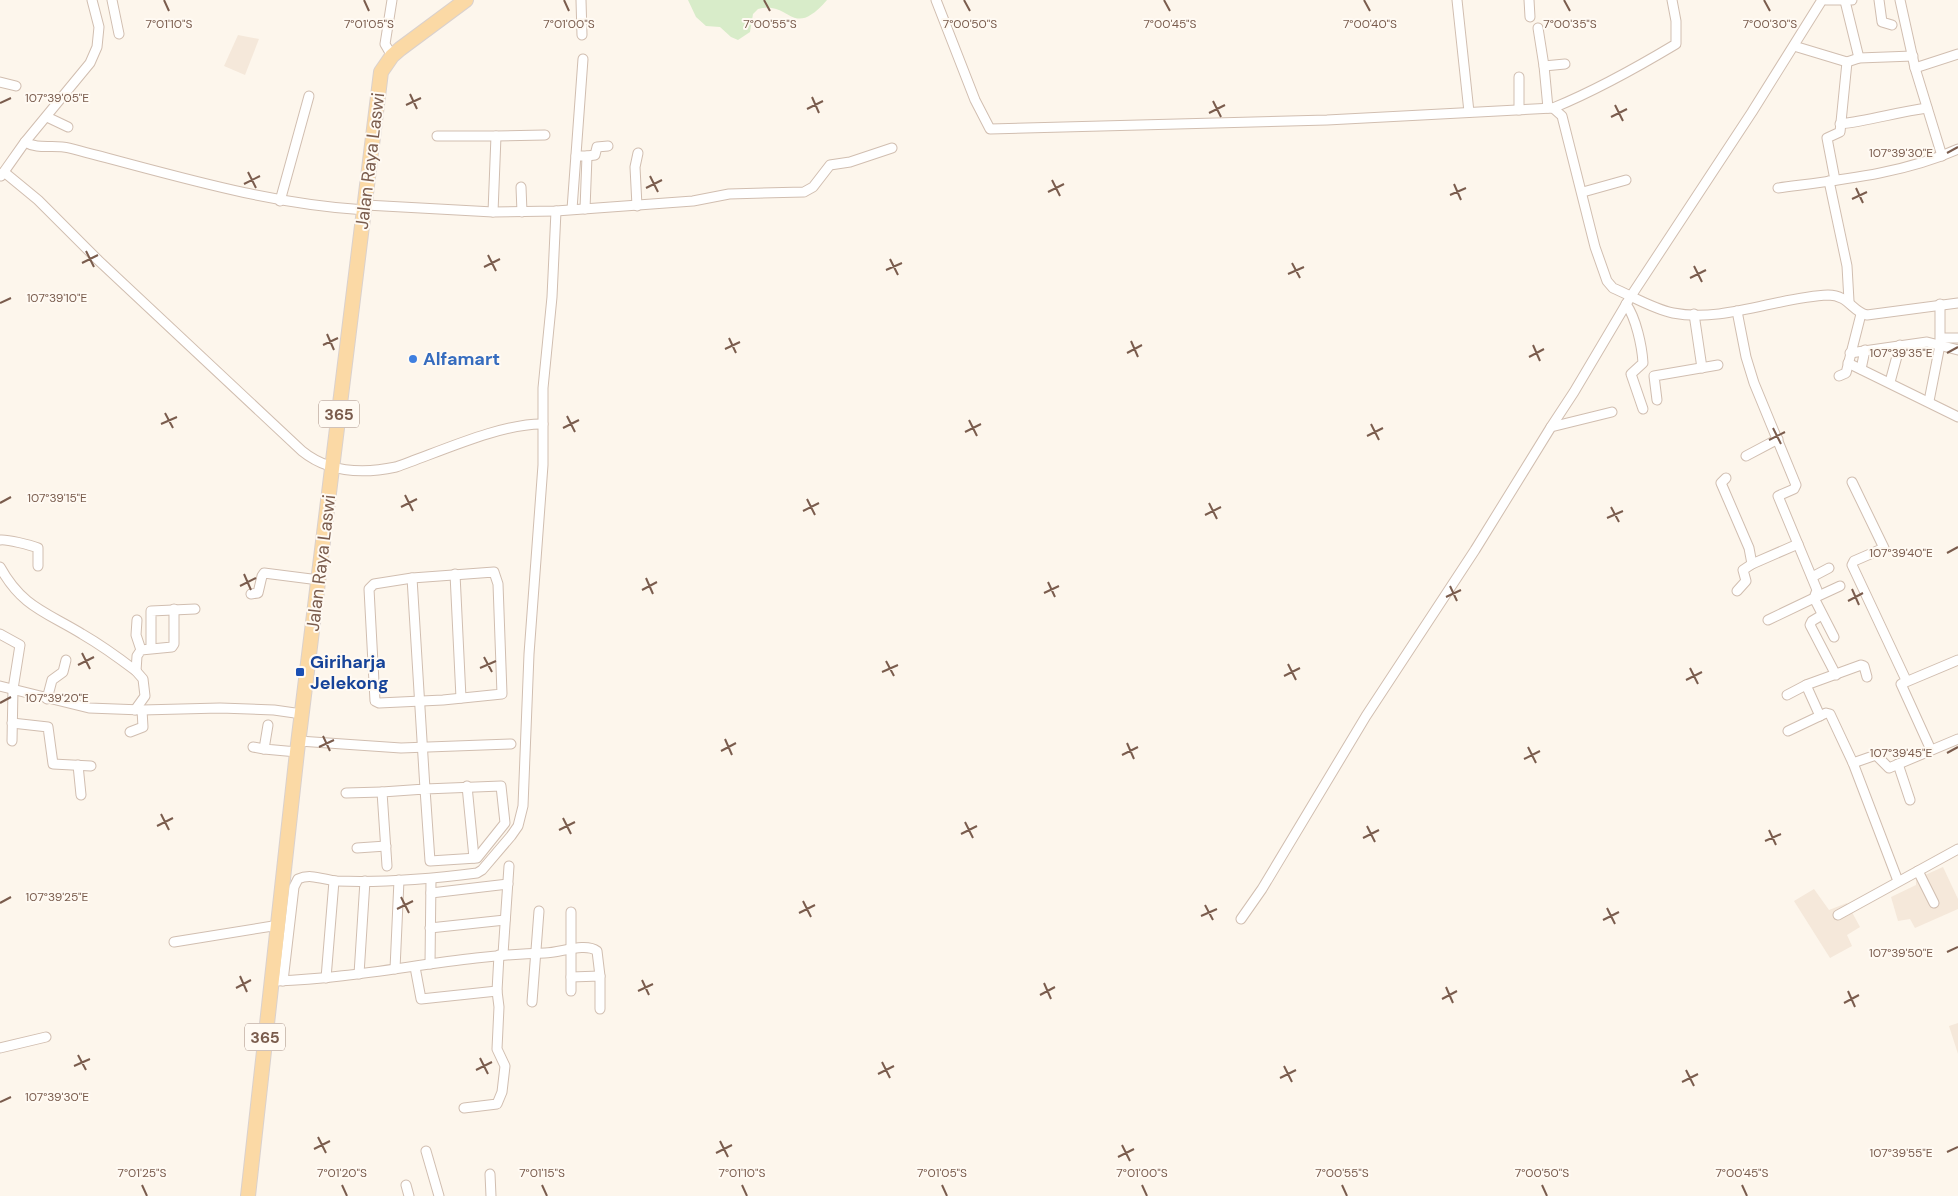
<svg xmlns="http://www.w3.org/2000/svg" width="1958" height="1196" font-family="'DM Sans',sans-serif">
<rect width="100%" height="100%" fill="#fdf6ec"/>
<g fill="#f5e8da">
<polygon points="238,35 259,39 245,75 224,66"/>
<polygon points="1943,867 1958,899 1958,909 1915,928 1910,919 1898,921 1891,897 1916,885 1916,879"/>
<polygon points="1814,889 1829,910 1847,903 1860,927 1847,935 1852,946 1830,958 1794,901"/>
<polygon points="1958,1023 1958,1054 1949,1026"/>
</g>
<path fill="#d8ecc9" d="M688,0H827C791,41 792,0 758,9L753,14L750,32L738,40L731,37L720,27L706,26L696,17Z"/>
<g fill="none" stroke-linecap="round" stroke-linejoin="round">
<defs>
<g id="street">
<polyline points="112,0 119,34"/>
<polyline points="392,0 385,44 392,56"/>
<polyline points="581,0 582,35"/>
<path d="M936,0L975,100L990,129L1327,120L1553,108L1562,116L1595,247L1607,281L1613,288C1632,296 1653,309 1673,313C1723,323 1778,297 1828,295C1849,295 1852,312 1867,315L1958,303"/>
<polyline points="1457,0 1469,112"/>
<polyline points="1529,0 1530,17"/>
<polyline points="1826,0 1852,0"/>
<polyline points="1879,0 1882,22 1892,25"/>
<polyline points="1900,0 1915,68 1942,156"/>
<polyline points="1845,1 1859,58"/>
<polyline points="1538,28 1544,66 1548,108"/>
<polyline points="1794,46 1847,62 1859,58 1913,56"/>
<polyline points="1544,66 1565,64"/>
<polyline points="1915,68 1958,54"/>
<polyline points="0,82 16,86"/>
<path d="M1553,108C1597,90 1636,68 1676,44V21L1672,0"/>
<polyline points="1519,110 1519,77"/>
<polyline points="47,117 68,127"/>
<path d="M1840,124C1869,121 1897,112 1927,108"/>
<polyline points="437,136 496,136 493,212"/>
<polyline points="496,136 545,135"/>
<path d="M25,142C38,150 54,144 69,148C167,173 264,204 365,210"/>
<polyline points="576,156 587,156 585,209"/>
<polyline points="587,156 595,155 597,147 608,146"/>
<path d="M4,172L38,200L98,260L302,451C329,473 363,474 396,467C437,453 501,423 543,424"/>
<polyline points="1,176 25,142 90,63 97,47 99,27 92,0"/>
<polyline points="1835,180 1827,138 1840,132 1847,62"/>
<polyline points="1829,181 1847,266 1849,301"/>
<polyline points="521,187 522,212"/>
<path d="M1778,188C1838,180 1903,174 1958,149"/>
<polyline points="1583,192 1626,180"/>
<polyline points="280,201 309,96"/>
<polyline points="366,205 493,212 556,211 693,201 729,194 804,192 813,187 830,165 850,162 892,148"/>
<polyline points="637,206 635,167 638,153"/>
<polyline points="572,209 583,59"/>
<path d="M1626,304C1636,318 1642,346 1643,363L1631,374L1643,409"/>
<polyline points="1737,311 1746,357 1754,383 1796,485 1794,489 1778,496 1817,590 1814,598 1768,620"/>
<polyline points="1694,314 1702,368"/>
<polyline points="1941,338 1958,338"/>
<polyline points="1850,353 1927,342 1958,350"/>
<polyline points="1848,363 1958,417"/>
<polyline points="1861,369 1865,350"/>
<polyline points="1839,376 1846,373 1861,314"/>
<polyline points="1890,382 1900,345"/>
<polyline points="1657,400 1654,376 1718,365"/>
<polyline points="1929,401 1940,345 1940,304"/>
<polyline points="1551,427 1574,392 1631,296 1752,112 1822,0"/>
<polyline points="1746,456 1778,439"/>
<polyline points="1726,478 1721,483 1749,548 1752,564"/>
<polyline points="1852,482 1884,548 1854,561 1852,565 1906,680"/>
<path d="M0,540C7,539 30,545 38,548V566"/>
<path d="M0,567C22,607 46,612 82,634C101,645 119,658 136,671L143,679L145,696L135,710"/>
<polygon points="494,572 498,584 502,694 443,700 379,703 375,701 369,589 374,584 412,578"/>
<polyline points="455,574 461,698"/>
<polyline points="1812,577 1829,568"/>
<polyline points="1737,591 1746,581 1743,570 1752,564 1798,544"/>
<polyline points="251,594 258,593 262,576 264,573 319,580"/>
<polyline points="1822,615 1812,621 1810,625 1836,675"/>
<polyline points="137,620 136,635 141,650"/>
<polyline points="0,634 20,645 13,689 12,741"/>
<polyline points="1834,637 1814,598 1840,586"/>
<polyline points="151,648 151,611 195,609"/>
<polyline points="136,671 137,656 141,650 172,647 174,644 174,609"/>
<polyline points="1806,685 1820,716"/>
<polyline points="0,686 89,708 142,710 220,708 274,710 302,714"/>
<polyline points="1787,695 1806,685 1861,665 1864,666 1867,677"/>
<polyline points="47,699 52,680 63,672 66,660"/>
<polyline points="12,723 48,727 53,764 91,766"/>
<polyline points="268,725 264,749 297,752"/>
<polyline points="1788,731 1826,713 1830,714 1853,763 1898,881"/>
<polyline points="130,732 143,727 142,710"/>
<polyline points="299,741 401,748 511,744"/>
<polyline points="253,747 264,749"/>
<polyline points="1931,750 1901,684 1958,660"/>
<polyline points="1853,763 1876,755 1889,768 1958,739"/>
<polyline points="1898,764 1910,800"/>
<polyline points="78,765 81,795"/>
<polyline points="467,786 474,858"/>
<polyline points="346,793 382,792"/>
<polyline points="357,848 386,846"/>
<polyline points="387,866 382,792 425,789 430,861 477,858 505,823 501,786 425,789 412,578"/>
<polyline points="1918,871 1934,903"/>
<polyline points="431,893 508,884"/>
<polyline points="571,912 571,991"/>
<polyline points="1838,915 1958,849"/>
<polyline points="1241,919 1262,889 1366,716 1475,550 1551,427 1612,412"/>
<polyline points="430,928 505,920"/>
<polyline points="174,942 279,925"/>
<polyline points="503,954 509,866"/>
<polyline points="430,964 431,879"/>
<polyline points="415,967 421,999 497,991 499,955"/>
<polyline points="395,969 399,880"/>
<polyline points="359,974 365,881"/>
<polyline points="571,977 600,976 600,1009"/>
<polyline points="326,978 334,881"/>
<path d="M277,981C367,978 455,955 545,953C560,953 585,942 597,951L600,976"/>
<path d="M283,981L294,887L298,879C311,873 324,880 337,881C383,883 430,879 477,873L482,870L511,836L518,826L523,806L529,654L543,465V388L552,297L556,211"/>
<polyline points="532,1002 539,911"/>
<polyline points="0,1048 46,1037"/>
<polyline points="464,1108 497,1104 502,1092 505,1066 497,1049 499,1007 497,991"/>
<polyline points="426,1151 439,1196"/>
<polyline points="490,1174 491,1196"/>
<polyline points="406,1185 409,1196"/>
</g>
<polyline id="primary" points="248,1196 297,752 381,72 392,56 400,49 466,0"/>
</defs>
<use href="#street" stroke="#d1beb0" stroke-width="11"/>
<use href="#primary" stroke="#dad1cd" stroke-width="16"/>
<use href="#street" stroke="#fff" stroke-width="9"/>
<use href="#primary" stroke="#fbd9a5" stroke-width="14"/>
</g>
<path fill="none" stroke="#7a5c4d" stroke-width="2" d="M164,0L169,11M364,0L369,11M564,0L569,11M764,0L770,11M964,0L970,11M1164,0L1170,11M1364,0L1370,11M1564,0L1570,11M1764,0L1770,11M410,94L417,109M812,97L819,113M1213,101L1221,117M0,103L11,98M406,105L421,98M1615,105L1623,121M807,109L823,101M1209,113L1225,105M1611,117L1627,109M1947,153L1958,147M248,172L256,188M650,176L658,192M1052,180L1060,196M244,184L260,176M1454,184L1461,200M646,188L662,180M1856,188L1863,203M1048,192L1064,184M1450,195L1466,188M1852,199L1867,192M86,251L94,267M488,255L496,271M890,259L898,275M82,263L98,255M1292,263L1300,278M1694,266L1702,282M484,267L500,259M886,270L902,263M1288,274L1304,267M1690,278L1706,270M0,303L11,298M327,334L334,350M729,338L736,353M1131,341L1138,357M323,345L338,338M1533,345L1540,361M725,349L740,342M1127,353L1142,345M1947,353L1958,347M1529,357L1544,349M165,413L173,428M567,416L575,432M969,420L977,436M161,424L177,417M1371,424L1379,440M563,428L579,420M1773,428L1781,444M965,432L981,424M1367,436L1383,428M1769,440L1785,432M405,495L413,511M807,499L815,515M0,503L11,497M1209,503L1217,519M401,507L417,499M1611,507L1619,522M803,511L819,503M1205,515L1221,507M1607,518L1623,511M1947,553L1958,547M244,574L251,590M646,578L653,594M1048,582L1055,597M240,586L256,578M1450,586L1457,601M1852,589L1859,605M642,590L657,582M1044,593L1059,586M1446,597L1461,590M1848,601L1863,593M82,653L90,669M484,657L492,672M886,661L894,676M1288,664L1296,680M78,665L94,657M480,668L496,661M1690,668L1698,684M882,672L898,665M1284,676L1300,668M1686,680L1702,672M0,703L11,697M323,736L330,751M725,739L732,755M1127,743L1134,759M319,747L334,740M1528,747L1536,763M721,751L736,743M1947,753L1958,747M1122,755L1138,747M1524,759L1540,751M161,814L169,830M563,818L571,834M965,822L973,838M157,826L173,818M1367,826L1375,842M559,830L575,822M1769,830L1776,845M961,834L977,826M1363,838L1379,830M1765,841L1781,834M401,897L409,913M803,901L811,917M0,903L11,897M1205,905L1213,920M1607,908L1615,924M397,909L413,901M799,913L815,905M1201,916L1217,909M1603,920L1619,912M1947,952L1958,947M240,976L247,992M642,980L649,995M1044,983L1051,999M1446,987L1453,1003M236,988L251,980M638,991L653,984M1848,991L1855,1007M1040,995L1055,987M1442,999L1457,991M1844,1003L1859,995M78,1055L86,1070M480,1058L488,1074M882,1062L890,1078M74,1066L90,1059M1284,1066L1292,1082M476,1070L492,1062M1686,1070L1694,1086M878,1074L894,1066M1280,1078L1296,1070M1682,1082L1698,1074M0,1102L11,1097M318,1137L326,1153M720,1141L728,1157M1122,1145L1130,1161M314,1149L330,1141M1947,1152L1958,1147M716,1153L732,1145M1118,1157L1134,1149M142,1185L147,1196M342,1185L347,1196M542,1185L547,1196M742,1185L747,1196M942,1185L947,1196M1142,1185L1147,1196M1342,1185L1347,1196M1542,1185L1547,1196M1742,1185L1747,1196"/>
<circle fill="#3f7fe0" stroke="#fffaf3" stroke-width="2" cx="413" cy="359" r="5"/>
<rect fill="#1a4fb4" stroke="#fffaf3" stroke-width="2" x="295" y="667" width="10" height="10" rx="2.5"/>
<g text-anchor="middle" dominant-baseline="central" stroke-width="4" stroke-linejoin="round" paint-order="stroke">
<g fill="#fffaf3" stroke="#a28b7f" stroke-width="1">
<rect x="319" y="400.5" width="40" height="27" rx="4"/>
<rect x="245" y="1023.5" width="40" height="27" rx="4"/>
</g>
<g font-size="16" font-weight="bold" fill="#7a5c4d">
<text x="339" y="414">365</text>
<text x="265" y="1037">365</text>
</g>
<g font-size="18" fill="#7a5c4d" stroke="#fffaf3">
<text transform="translate(370 161) rotate(-83)">Jalan Raya Laswi</text>
<text transform="translate(321 563) rotate(-83)">Jalan Raya Laswi</text>
</g>
<g font-size="18" font-weight="bold" fill="#366cbe" stroke="#fffaf3" text-anchor="start">
<text x="423" y="359">Alfamart</text>
</g>
<g font-size="18" font-weight="bold" fill="#164399" stroke="#fffaf3" text-anchor="start">
<text x="310" y="662">Giriharja<tspan x="310" dy="21">Jelekong</tspan></text>
</g>
</g>
<g font-size="12" text-anchor="middle" fill="#7a5c4d" stroke="#fffaf3" stroke-width="4" stroke-linejoin="round" paint-order="stroke">
<text x="169" y="28">7°01'10"S</text>
<text x="369" y="28">7°01'05"S</text>
<text x="569" y="28">7°01'00"S</text>
<text x="770" y="28">7°00'55"S</text>
<text x="970" y="28">7°00'50"S</text>
<text x="1170" y="28">7°00'45"S</text>
<text x="1370" y="28">7°00'40"S</text>
<text x="1570" y="28">7°00'35"S</text>
<text x="1770" y="28">7°00'30"S</text>
<text x="57" y="102">107°39'05"E</text>
<text x="1901" y="157">107°39'30"E</text>
<text x="57" y="302">107°39'10"E</text>
<text x="1901" y="357">107°39'35"E</text>
<text x="57" y="502">107°39'15"E</text>
<text x="1901" y="557">107°39'40"E</text>
<text x="57" y="702">107°39'20"E</text>
<text x="1901" y="757">107°39'45"E</text>
<text x="57" y="901">107°39'25"E</text>
<text x="1901" y="957">107°39'50"E</text>
<text x="57" y="1101">107°39'30"E</text>
<text x="1901" y="1157">107°39'55"E</text>
<text x="142" y="1177">7°01'25"S</text>
<text x="342" y="1177">7°01'20"S</text>
<text x="542" y="1177">7°01'15"S</text>
<text x="742" y="1177">7°01'10"S</text>
<text x="942" y="1177">7°01'05"S</text>
<text x="1142" y="1177">7°01'00"S</text>
<text x="1342" y="1177">7°00'55"S</text>
<text x="1542" y="1177">7°00'50"S</text>
<text x="1742" y="1177">7°00'45"S</text>
</g>
</svg>
